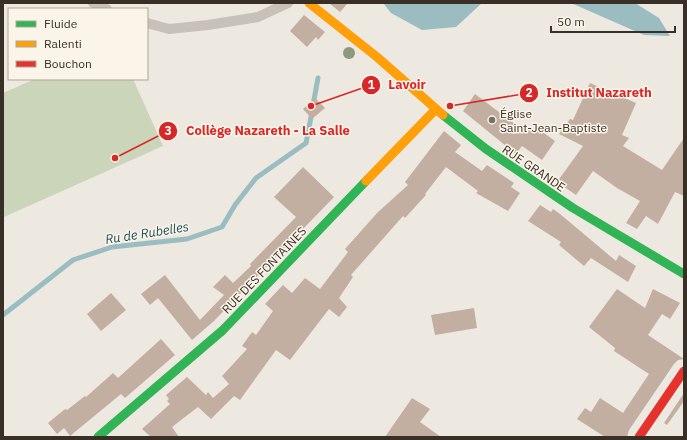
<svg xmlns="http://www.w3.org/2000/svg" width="687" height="440" font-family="'IBM Plex Sans',sans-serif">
<rect width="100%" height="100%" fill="#ede9e1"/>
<polygon fill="#cbd5ba" points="35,79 133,79 163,146 4,217 3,215 3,93"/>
<g fill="#9bbcc0">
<polygon points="383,3 482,3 456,27 422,30 391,13"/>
<polygon points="571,3 635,3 659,18 670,36 644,35"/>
</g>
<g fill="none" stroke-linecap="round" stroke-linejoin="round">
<g stroke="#9bbcc0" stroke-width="5">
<polyline points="313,105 318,78"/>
<polyline points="3,315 73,260 112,247 187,239 222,227 235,205 256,178 306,143 312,112"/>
</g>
</g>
<g fill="#c2afa1">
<polygon points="329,3 348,3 340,12"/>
<polygon points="304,15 325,32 318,40 316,37 307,47 290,31"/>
<polygon points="590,83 636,103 622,135 629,138 623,146 662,170 684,138 684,196 675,192 658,224 646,216 637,229 626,223 640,201 617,188 593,171 576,195 557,182 583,146 559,134 570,119 573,120"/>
<polygon points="475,94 523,130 526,126 533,132 537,128 555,141 542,160 522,146 516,154 463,111"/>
<polygon points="315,98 325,108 312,119 303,109"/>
<polygon points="444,131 461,145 455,152 482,171 487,165 514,183 511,187 520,193 508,211 476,193 478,191 446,167 425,194 426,195 405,218 403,216 351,275 353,277 339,298 347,307 339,317 329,309 290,360 276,350 240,400 234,396 211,419 198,407 172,427 179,437 151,437 142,429 170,404 167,401 169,399 166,395 187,377 206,395 208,392 213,398 229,384 222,376 247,349 242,346 252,332 256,335 273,311 265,304 283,285 292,293 305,278 320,289 348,252 345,249 378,212 408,185 405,182"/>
<polygon points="303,167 334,197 214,321 192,340 158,298 150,305 141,294 165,275 200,320 224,295 213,287 225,275 233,283 251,266 250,264 296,217 274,197"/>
<polygon points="540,205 551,212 553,209 560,214 616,261 619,255 636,266 628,282 591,258 584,266 559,245 561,242 528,221"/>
<polygon points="617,289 645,308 653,289 680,303 670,319 662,314 648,335 684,359 678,360 674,364 629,430 627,437 605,437 577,419 585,408 591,412 600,398 623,413 649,374 614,351 615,348 589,327"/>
<polygon points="111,293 126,310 101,331 87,314"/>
<polygon points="474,308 477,328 435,335 431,315"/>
<polygon points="161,339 175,355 125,398 121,394 70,436 64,428 57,434 48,423 65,409 67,410 85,396 86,397 113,373 118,378"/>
<polygon points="684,393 684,401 667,425 664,423"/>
<polygon points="412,398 430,409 420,422 441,437 385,437"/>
</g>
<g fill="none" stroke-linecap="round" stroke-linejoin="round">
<g stroke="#c7c1b9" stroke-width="10">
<polyline points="93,3 107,9"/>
<polyline points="147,23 169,29 208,25 258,17 288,3"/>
</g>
<g stroke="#30b455" stroke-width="9">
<polyline points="443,115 486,149 573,208 684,274"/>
<polyline points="98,437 223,330 366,181"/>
</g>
<g stroke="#ff9f0a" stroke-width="9">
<polyline points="309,3 377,57 443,115"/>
<polyline points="366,181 436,109"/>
</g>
<polyline stroke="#e5322d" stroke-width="9" points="639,437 684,371"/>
</g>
<circle fill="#8e997c" cx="349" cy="53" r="6"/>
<circle fill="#777068" stroke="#fbf4e8" stroke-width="1.5" cx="492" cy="120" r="4"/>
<g text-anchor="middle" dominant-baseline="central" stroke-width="3" stroke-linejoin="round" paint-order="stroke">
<g font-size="12" fill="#382f27" stroke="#fbf4e8" text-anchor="start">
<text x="500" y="113">Église<tspan x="500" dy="14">Saint-Jean-Baptiste</tspan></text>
</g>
<g font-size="12" fill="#382f27" stroke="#fbf4e8">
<text transform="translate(534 168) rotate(34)">RUE GRANDE</text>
<text transform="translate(264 270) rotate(-46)">RUE DES FONTAINES</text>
</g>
<g font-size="13" font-style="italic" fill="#1a505c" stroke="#fbf4e8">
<text transform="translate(147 233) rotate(-9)">Ru de Rubelles</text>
</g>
</g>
<path fill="none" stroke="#d62828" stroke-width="1.5" d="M311 106L371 85M450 106L529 93M115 158L168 131"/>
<g fill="#d62828" stroke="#fbf4e8" stroke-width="1.5">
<circle cx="311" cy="106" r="4"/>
<circle cx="450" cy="106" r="4"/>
<circle cx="115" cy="158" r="4"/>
<circle cx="371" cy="85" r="10"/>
<circle cx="529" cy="93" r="10"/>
<circle cx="168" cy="131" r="10"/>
</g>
<g font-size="12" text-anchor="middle" font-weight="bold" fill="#fff">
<text x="371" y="89">1</text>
<text x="529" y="97">2</text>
<text x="168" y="135">3</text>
</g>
<g font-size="13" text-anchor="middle" font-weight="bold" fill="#d62828" stroke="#fbf4e8" stroke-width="3" stroke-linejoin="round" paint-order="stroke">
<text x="407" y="89">Lavoir</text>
<text x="599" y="97">Institut Nazareth</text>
<text x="268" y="135">Collège Nazareth - La Salle</text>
</g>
<rect width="687" height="440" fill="none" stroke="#382f27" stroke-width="8"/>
<rect x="8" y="8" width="140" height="72" fill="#fbf4e8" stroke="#ada59b"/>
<rect x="16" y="21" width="20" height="6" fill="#30b455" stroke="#ada59b"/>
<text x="44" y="28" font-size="12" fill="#382f27">Fluide</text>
<rect x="16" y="41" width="20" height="6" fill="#ff9f0a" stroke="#ada59b"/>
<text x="44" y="48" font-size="12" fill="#382f27">Ralenti</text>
<rect x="16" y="61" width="20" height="6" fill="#e5322d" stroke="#ada59b"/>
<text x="44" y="68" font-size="12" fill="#382f27">Bouchon</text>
<path d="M551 26v6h124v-6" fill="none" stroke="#382f27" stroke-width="2"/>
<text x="557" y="26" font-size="12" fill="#382f27" stroke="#fbf4e8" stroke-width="3" paint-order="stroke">50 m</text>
</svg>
